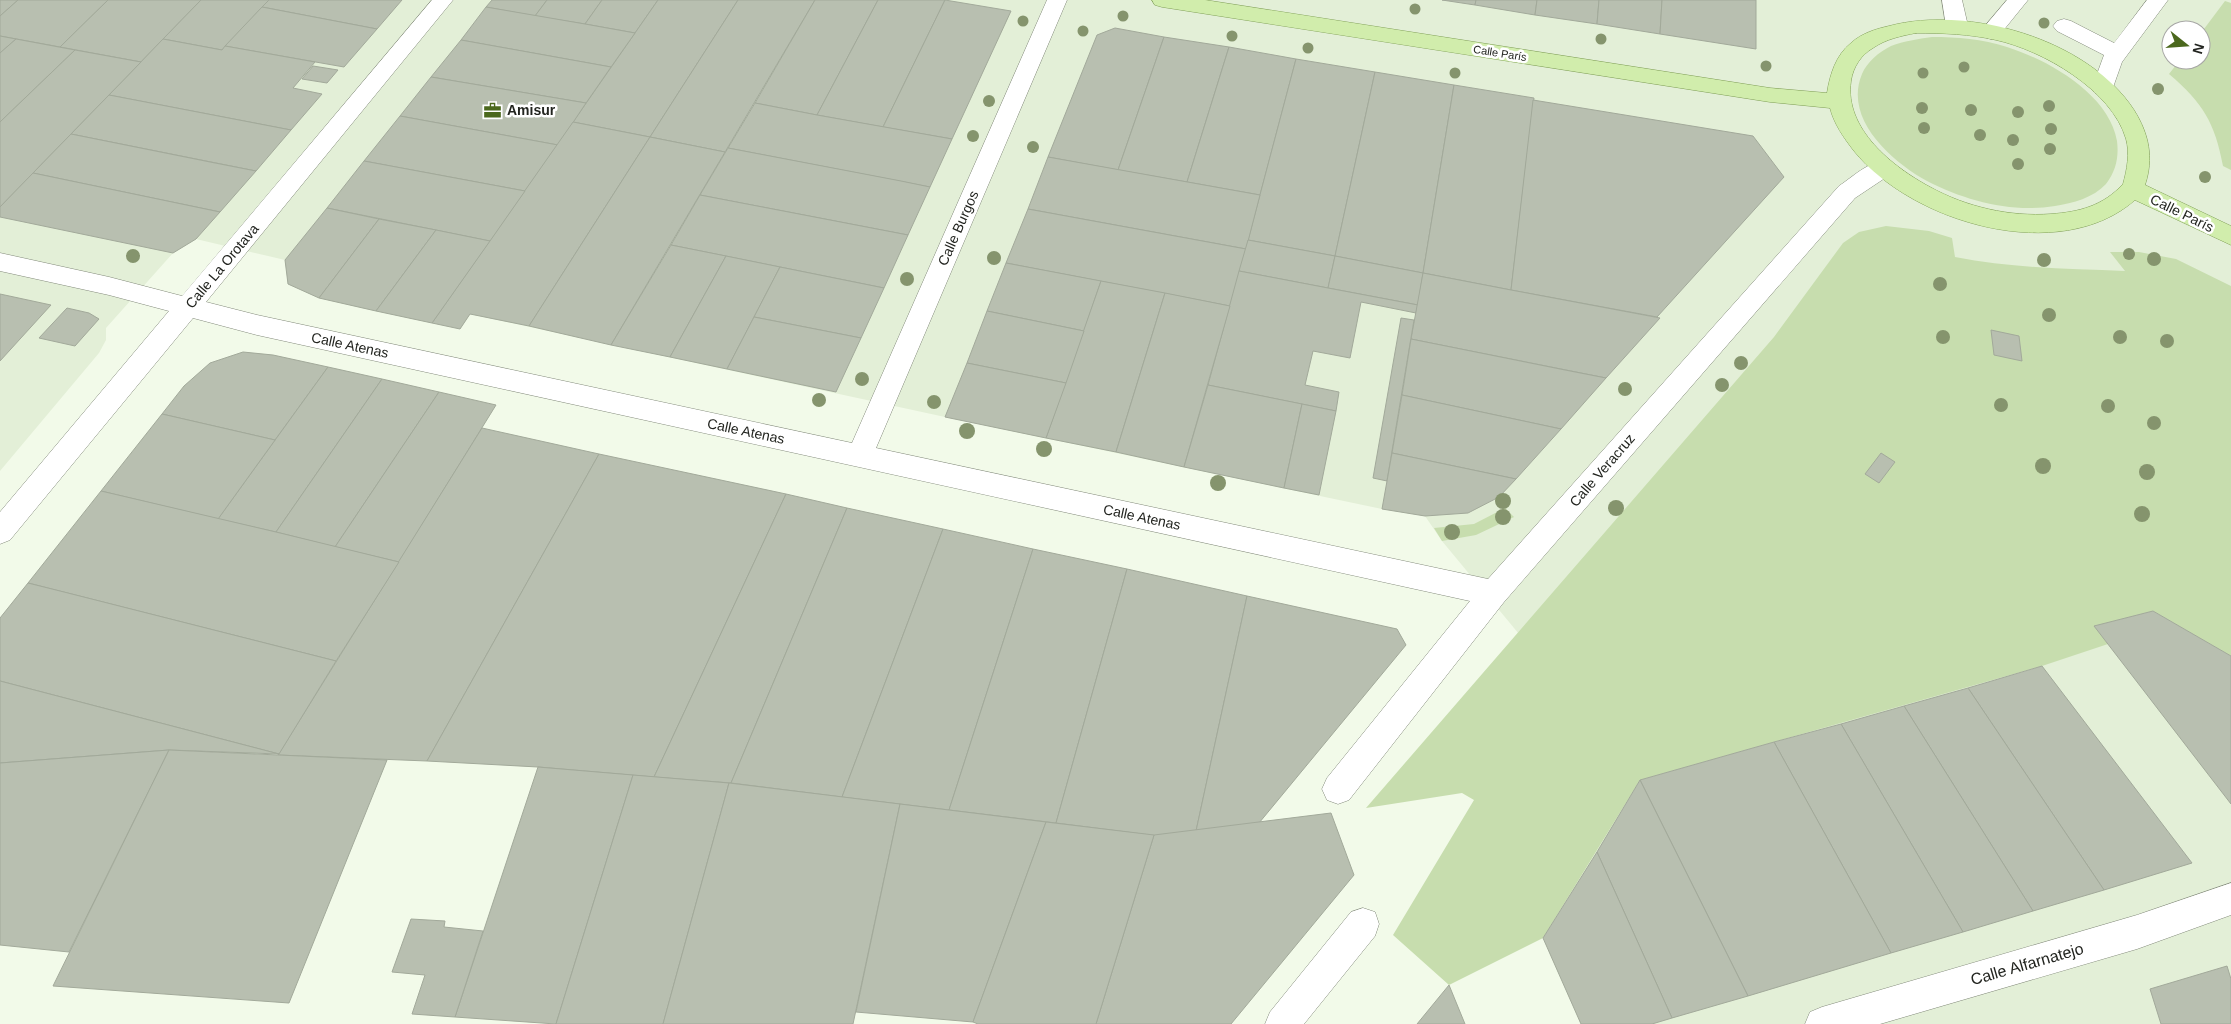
<svg xmlns="http://www.w3.org/2000/svg" width="2231" height="1024" font-family="Helvetica,sans-serif">
<rect width="100%" height="100%" fill="#f2fae9"/>
<path fill="#e3efd7" fill-rule="evenodd" d="M0,0H2231V1024H1581L1543,938L1640,780L1442,541L1425,516L1382,509L945,417L470,314L460,329L366,309L319,298L288,284L285,260L196,239L173,253L106,328V340L99,353L0,471ZM2171,30H2201V60H2171Z"/>
<g fill="#c7ddae">
<path d="M2225,1L2231,3V170L2223,166C2215,123 2203,103 2169,74L2180,60H2201V33Z"/>
<path d="M1932,37C1957,37 1982,39 2007,47C2048,60 2109,94 2117,141C2119,157 2116,171 2106,184C2093,198 2073,203 2055,206C2011,213 1966,201 1927,181C1892,162 1843,119 1862,74C1867,62 1879,52 1891,46C1904,41 1918,39 1932,37Z"/>
<path d="M1886,226L1929,231L1952,238L1955,257C2011,268 2068,269 2125,271L2110,252H2139L2176,259L2231,286V656L2153,611L2095,626L2108,644L2042,666L1640,780L1543,938L1449,985L1393,935L1474,800L1462,793L1366,808L1774,337L1843,243L1859,232Z"/>
<polygon points="1505,508 1514,517 1476,535 1442,541 1434,528 1474,524"/>
</g>
<g fill="#b8bfb0" stroke="#a2a99a">
<polygon points="0,0 18,0 0,16"/>
<polygon points="18,0 108,0 60,47 0,36 0,16"/>
<polygon points="108,0 201,0 141,62 60,47"/>
<polygon points="201,0 269,0 222,50 163,39"/>
<polygon points="269,0 402,0 377,29 262,7"/>
<polygon points="492,0 547,0 535,16 486,7"/>
<polygon points="547,0 602,0 585,24 535,16"/>
<polygon points="602,0 658,0 635,33 585,24"/>
<polygon points="658,0 738,0 650,137 573,122"/>
<polygon points="738,0 815,0 725,152 650,137"/>
<polygon points="815,0 878,0 817,115 755,103"/>
<polygon points="878,0 945,0 883,127 817,115"/>
<polygon points="945,0 1011,11 952,139 883,127"/>
<polygon points="1442,0 1476,0 1475,5"/>
<polygon points="1476,0 1537,0 1535,15 1475,5"/>
<polygon points="1537,0 1599,0 1597,24 1535,15"/>
<polygon points="1599,0 1662,0 1660,34 1597,24"/>
<polygon points="1662,0 1756,0 1756,49 1660,34"/>
<polygon points="262,7 377,29 344,67 225,46"/>
<polygon points="486,7 585,24 635,33 611,67 461,40"/>
<polygon points="1115,28 1164,37 1118,170 1048,157 1097,35"/>
<polygon points="0,36 16,39 0,53"/>
<polygon points="1164,37 1229,47 1187,182 1118,170"/>
<polygon points="16,39 75,50 0,122 0,53"/>
<polygon points="163,39 222,50 225,46 315,62 293,88 322,94 291,130 109,95"/>
<polygon points="461,40 611,67 586,103 431,77"/>
<polygon points="1229,47 1296,59 1260,195 1187,182"/>
<polygon points="75,50 141,62 0,207 0,122"/>
<polygon points="1296,59 1375,72 1335,256 1248,240"/>
<polygon points="313,66 338,70 327,83 302,79"/>
<polygon points="1375,72 1454,85 1423,273 1335,256"/>
<polygon points="431,77 586,103 558,145 400,116"/>
<polygon points="1454,85 1534,98 1511,290 1423,273"/>
<polygon points="109,95 291,130 256,171 71,134"/>
<polygon points="1533,100 1753,136 1784,177 1657,317 1511,290"/>
<polygon points="755,103 817,115 952,139 930,187 728,148"/>
<polygon points="400,116 558,145 525,191 364,161"/>
<polygon points="573,122 650,137 529,326 470,314 460,329 432,323"/>
<polygon points="71,134 215,163 256,171 220,212 33,173"/>
<polygon points="650,137 725,152 611,345 529,326"/>
<polygon points="728,148 901,181 930,187 908,235 700,195"/>
<polygon points="1048,157 1260,195 1246,249 1028,209"/>
<polygon points="364,161 525,191 490,241 327,208"/>
<polygon points="33,173 220,212 196,239 173,253 0,217 0,207"/>
<polygon points="700,195 908,235 884,288 671,245"/>
<polygon points="327,208 379,219 319,298 288,284 285,260"/>
<polygon points="1028,209 1246,249 1230,306 1006,263"/>
<polygon points="379,219 436,230 376,311 319,298"/>
<polygon points="436,230 490,241 432,323 376,311"/>
<polygon points="1248,240 1335,256 1328,288 1239,271"/>
<polygon points="671,245 726,256 670,357 611,345"/>
<polygon points="726,256 780,267 727,369 670,357"/>
<polygon points="1335,256 1423,273 1418,305 1328,288"/>
<polygon points="1006,263 1101,281 1084,331 987,311"/>
<polygon points="780,267 884,288 861,338 754,317"/>
<polygon points="1239,271 1328,288 1418,305 1416,313 1361,302 1350,358 1313,351 1305,385 1339,392 1336,411 1208,385"/>
<polygon points="1423,273 1511,290 1660,318 1606,378 1411,339"/>
<polygon points="1101,281 1165,293 1116,452 1046,438"/>
<polygon points="1165,293 1230,306 1184,467 1116,452"/>
<polygon points="0,294 51,305 0,361"/>
<polygon points="67,308 89,313 99,319 75,346 39,338"/>
<polygon points="987,311 1084,331 1066,383 967,363"/>
<polygon points="754,317 861,338 836,392 727,369"/>
<polygon points="1401,318 1414,320 1387,481 1373,478"/>
<polygon points="1991,330 2019,336 2022,361 1994,355"/>
<polygon points="1411,339 1560,369 1606,378 1561,429 1402,395"/>
<polygon points="243,352 273,355 328,367 275,440 162,414 184,386 210,363"/>
<polygon points="967,363 1066,383 1046,438 945,417"/>
<polygon points="328,367 382,379 276,532 218,519"/>
<polygon points="382,379 439,392 335,547 276,532"/>
<polygon points="1208,385 1302,404 1284,488 1184,467"/>
<polygon points="439,392 496,405 399,562 335,547"/>
<polygon points="1402,395 1561,429 1516,479 1392,453"/>
<polygon points="1302,404 1336,411 1319,495 1284,488"/>
<polygon points="162,414 275,440 218,519 101,491"/>
<polygon points="482,428 599,454 427,761 278,755"/>
<polygon points="1392,453 1516,479 1499,497 1468,513 1425,516 1382,509"/>
<polygon points="1881,453 1895,462 1879,483 1865,474"/>
<polygon points="599,454 786,494 654,777 538,767 427,761"/>
<polygon points="101,491 276,532 399,562 336,661 28,583"/>
<polygon points="786,494 847,508 731,783 654,777"/>
<polygon points="847,508 943,529 842,797 731,783"/>
<polygon points="943,529 1033,549 949,810 842,797"/>
<polygon points="1033,549 1127,569 1056,823 949,810"/>
<polygon points="1127,569 1247,596 1196,831 1158,836 1056,823"/>
<polygon points="28,583 64,592 336,661 279,754 0,681 0,618"/>
<polygon points="1247,596 1397,629 1406,645 1259,823 1196,831"/>
<polygon points="2153,611 2231,656 2231,804 2094,626"/>
<polygon points="2042,666 2192,863 2104,890 1968,688"/>
<polygon points="0,681 279,754 169,750 0,763"/>
<polygon points="1968,688 2104,890 2033,911 1904,706"/>
<polygon points="1904,706 2033,911 1963,932 1841,724"/>
<polygon points="1841,724 1963,932 1891,953 1774,742"/>
<polygon points="1774,742 1891,953 1748,996 1640,780"/>
<polygon points="169,750 69,952 0,945 0,763"/>
<polygon points="169,750 387,760 289,1003 53,986"/>
<polygon points="538,767 633,775 556,1024 455,1017"/>
<polygon points="633,775 729,783 663,1024 556,1024"/>
<polygon points="1640,780 1748,996 1672,1018 1597,852"/>
<polygon points="729,783 900,804 853,1024 663,1024"/>
<polygon points="900,804 1046,822 973,1022 856,1012"/>
<polygon points="1331,813 1354,875 1231,1024 1096,1024 1154,835"/>
<polygon points="1046,822 1154,835 1096,1024 978,1024 973,1022"/>
<polygon points="1597,852 1649,967 1672,1018 1652,1024 1581,1024 1543,938"/>
<polygon points="411,919 445,921 444,927 483,931 455,1017 412,1014 425,975 392,972"/>
<polygon points="2227,966 2231,979 2231,1024 2161,1024 2150,989"/>
<polygon points="1449,985 1465,1024 1417,1024"/>
</g>
<g fill="none" stroke-linecap="round" stroke-linejoin="round">
<defs>
<g id="minor">
<path d="M432,0H453L206,302L257,315L852,443L1047,0H1067L876,448L1488,579L1839,186C1854,176 1873,157 1891,162L1894,168L1891,174L1855,198L1504,602L1349,800L1338,804L1327,800L1322,789L1327,778L1470,601L257,335L193,318L10,540L0,544V512L169,311L109,295L0,271V253L109,277L182,296Z"/>
<polygon points="1942,0 1962,0 1968,26 1964,31 1957,33 1950,31 1946,26"/>
<polygon points="2007,0 2028,0 1998,37 1991,39 1984,37 1980,32"/>
<polygon points="2147,0 2168,0 2122,62 2111,93 2103,95 2095,93 2092,88 2104,55 2057,31 2053,26 2057,21 2064,19 2071,21 2114,43"/>
<polygon points="2231,883 2231,915 2137,949 1880,1024 1805,1024 1810,1012 1822,1007 2137,915"/>
<polygon points="1363,908 1375,912 1379,924 1375,936 1304,1024 1265,1024 1270,1012 1351,912"/>
</g>
<path id="major" d="M1152,0H1205L1770,88L1827,93C1830,74 1836,55 1851,43C1862,33 1876,29 1889,26C1968,5 2088,39 2134,110C2149,134 2154,158 2145,185L2231,226V245L2135,200C2060,266 1912,223 1854,151C1844,138 1834,124 1830,108L1770,102L1162,7L1155,5ZM1916,33C1943,33 1970,34 1996,40C2042,50 2112,90 2126,139C2130,153 2127,170 2123,184C2103,206 2079,212 2051,214C2010,217 1966,207 1930,187C1893,167 1844,129 1851,81C1853,67 1861,55 1873,48C1886,39 1901,36 1916,33Z"/>
</defs>
<use href="#minor" stroke="#838a7b" stroke-width="1"/>
<use href="#major" stroke="#809f57" stroke-width="1"/>
<use href="#minor" fill="#fff" fill-rule="evenodd"/>
<use href="#major" fill="#d1edac" fill-rule="evenodd"/>
</g>
<g fill="#85946d">
<circle cx="1415" cy="9" r="5.5"/>
<circle cx="1123" cy="16" r="5.5"/>
<circle cx="1023" cy="21" r="5.5"/>
<circle cx="2044" cy="23" r="5.5"/>
<circle cx="1083" cy="31" r="5.5"/>
<circle cx="1232" cy="36" r="5.5"/>
<circle cx="1601" cy="39" r="5.5"/>
<circle cx="1308" cy="48" r="5.5"/>
<circle cx="1766" cy="66" r="5.5"/>
<circle cx="1964" cy="67" r="5.5"/>
<circle cx="1455" cy="73" r="5.5"/>
<circle cx="1923" cy="73" r="5.5"/>
<circle cx="2158" cy="89" r="6"/>
<circle cx="989" cy="101" r="6"/>
<circle cx="2049" cy="106" r="6"/>
<circle cx="1922" cy="108" r="6"/>
<circle cx="1971" cy="110" r="6"/>
<circle cx="2018" cy="112" r="6"/>
<circle cx="1924" cy="128" r="6"/>
<circle cx="2051" cy="129" r="6"/>
<circle cx="1980" cy="135" r="6"/>
<circle cx="973" cy="136" r="6"/>
<circle cx="2013" cy="140" r="6"/>
<circle cx="1033" cy="147" r="6"/>
<circle cx="2050" cy="149" r="6"/>
<circle cx="2018" cy="164" r="6"/>
<circle cx="2205" cy="177" r="6"/>
<circle cx="2129" cy="254" r="6"/>
<circle cx="133" cy="256" r="7"/>
<circle cx="994" cy="258" r="7"/>
<circle cx="2154" cy="259" r="7"/>
<circle cx="2044" cy="260" r="7"/>
<circle cx="907" cy="279" r="7"/>
<circle cx="1940" cy="284" r="7"/>
<circle cx="2049" cy="315" r="7"/>
<circle cx="1943" cy="337" r="7"/>
<circle cx="2120" cy="337" r="7"/>
<circle cx="2167" cy="341" r="7"/>
<circle cx="1741" cy="363" r="7"/>
<circle cx="862" cy="379" r="7"/>
<circle cx="1722" cy="385" r="7"/>
<circle cx="1625" cy="389" r="7"/>
<circle cx="819" cy="400" r="7"/>
<circle cx="934" cy="402" r="7"/>
<circle cx="2001" cy="405" r="7"/>
<circle cx="2108" cy="406" r="7"/>
<circle cx="2154" cy="423" r="7"/>
<circle cx="967" cy="431" r="8"/>
<circle cx="1044" cy="449" r="8"/>
<circle cx="2043" cy="466" r="8"/>
<circle cx="2147" cy="472" r="8"/>
<circle cx="1218" cy="483" r="8"/>
<circle cx="1503" cy="501" r="8"/>
<circle cx="1616" cy="508" r="8"/>
<circle cx="2142" cy="514" r="8"/>
<circle cx="1503" cy="517" r="8"/>
<circle cx="1452" cy="532" r="8"/>
</g>
<defs>
<symbol id="office-bare" viewBox="-9 -9 18 18"><path d="M-6-3h4V-5.5h4V-3h4V5H-6ZM-1-4.5V-3h2v-1.5ZM-6 0V1H6V0Z" fill="#4b681d" stroke="#fff" stroke-width="2.5" paint-order="stroke"/></symbol>
</defs>
<g fill-rule="evenodd">
<use href="#office-bare" x="480" y="98" width="25" height="25"/>
</g>
<g text-anchor="middle" dominant-baseline="central" stroke-width="5" stroke-linejoin="round" paint-order="stroke">
<g font-size="11" fill="#22241f" stroke="#fff">
<text transform="translate(1500 53) rotate(9)">Calle París</text>
</g>
<g font-size="14" font-weight="bold" fill="#22241f" stroke="#fff" text-anchor="start">
<text x="507" y="110">Amisur</text>
</g>
<g font-size="14" fill="#22241f" stroke="#fff">
<text transform="translate(2182 213) rotate(26)">Calle París</text>
<text transform="translate(958 228) rotate(-66)">Calle Burgos</text>
<text transform="translate(222 266) rotate(-50)">Calle La Orotava</text>
<text transform="translate(350 345) rotate(12)">Calle Atenas</text>
<text transform="translate(746 431) rotate(12)">Calle Atenas</text>
<text transform="translate(1602 470) rotate(-49)">Calle Veracruz</text>
<text transform="translate(1142 517) rotate(12)">Calle Atenas</text>
</g>
<g font-size="16" fill="#22241f" stroke="#fff">
<text transform="translate(2027 964) rotate(-16)">Calle Alfarnatejo</text>
</g>
</g>
<g transform="translate(2186 45) rotate(107)"><circle r="24" fill="#ffffff" stroke="#a7a7a5"/>
<path d="M0-4L9 19L0 12L-9 19Z" fill="#4b681d"/>
<text y="-8" font-size="14" font-weight="bold" text-anchor="middle" fill="#22241f">N</text>
</g>
</svg>
